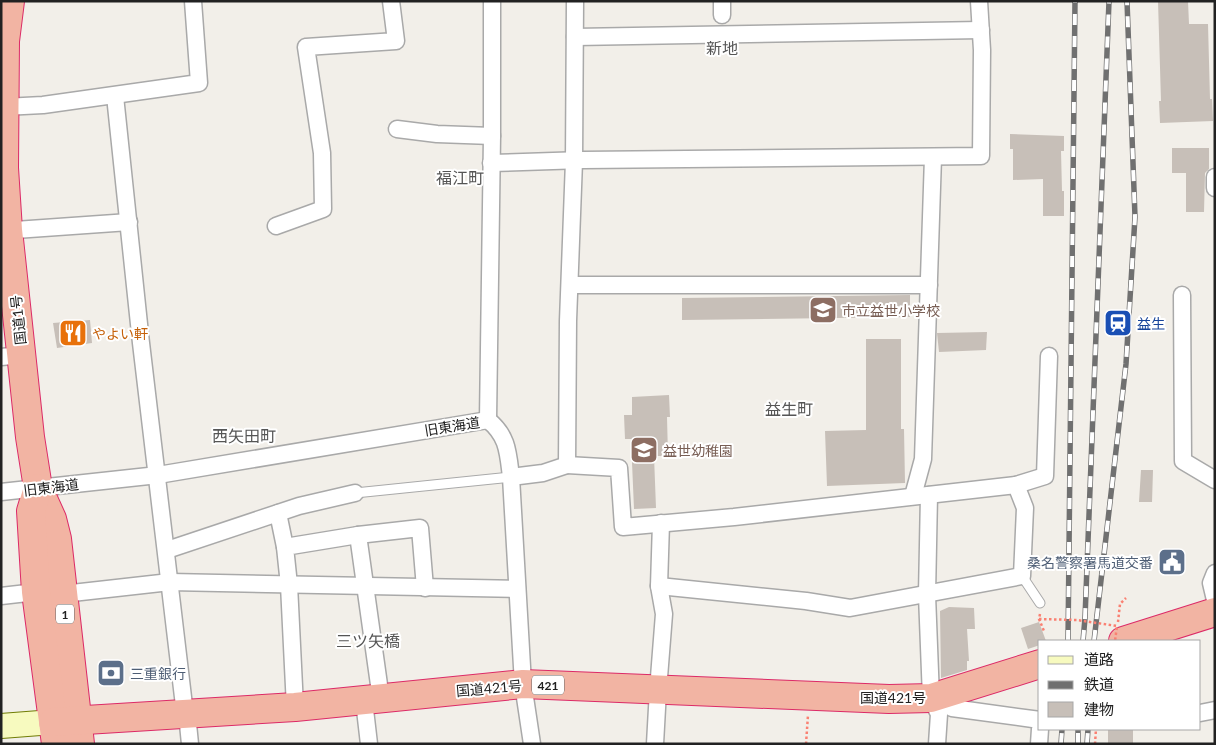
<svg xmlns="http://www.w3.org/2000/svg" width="1216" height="745" font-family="Lato,'Noto Sans JP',sans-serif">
<rect width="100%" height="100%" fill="#f2efe9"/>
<g fill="#c7bfb8">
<polygon points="1158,1 1188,1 1189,24 1208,24 1210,99 1212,99 1213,121 1160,123 1159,101 1161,101"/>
<polygon points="1010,134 1064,136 1064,151 1061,151 1062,191 1064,191 1064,216 1043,216 1043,179 1013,180 1013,149 1010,149"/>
<polygon points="1172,148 1209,148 1209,169 1205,173 1204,212 1186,212 1186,173 1172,173"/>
<polygon points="910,295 910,317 682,320 682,298"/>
<polygon points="90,320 92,343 57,348 53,323"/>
<polygon points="987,332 986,350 939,352 937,333"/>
<polygon points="866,339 901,339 901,429 904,429 905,483 827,486 825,431 866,430"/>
<polygon points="669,395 670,417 667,417 668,456 654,456 656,508 634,509 631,439 625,439 624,415 632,415 632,397"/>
<polygon points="1141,470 1153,470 1152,502 1139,502"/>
<polygon points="949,607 974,608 975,629 967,629 969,661 967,661 967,670 941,678 940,611"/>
<polygon points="1039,622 1046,641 1040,641 1040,645 1028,649 1021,628"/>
<rect x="1108" y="729" width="25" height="15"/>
</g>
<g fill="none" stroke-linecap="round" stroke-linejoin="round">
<defs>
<g id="service">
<polyline points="355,493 511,477"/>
<polyline points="1022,576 1040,603"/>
</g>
<g id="minor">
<polyline points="722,15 722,1"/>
<polyline points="575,37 981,30"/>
<polyline points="115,96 141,343 185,714"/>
<polyline points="4,107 43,105 199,83 193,1"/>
<polyline points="397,129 437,134 492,136"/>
<polyline points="491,163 583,160 981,156 982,50 979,1"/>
<polyline points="1215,177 1215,188"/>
<polyline points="276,226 323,209 322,153 306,47 396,41 391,1"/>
<polyline points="1,231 129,222"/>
<polyline points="571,285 929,285"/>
<polyline points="1182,295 1183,461 1215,480"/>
<polyline points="1,357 22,355"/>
<polyline points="488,420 492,136 492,1"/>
<path d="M488,420C508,436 508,453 511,477L523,684L532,744"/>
<polyline points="567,465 619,468 623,527 734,517 1016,485 1025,508 1022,576 850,608 806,601 659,586"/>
<polyline points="511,477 543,473 567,465 568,321 574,161 575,1"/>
<polyline points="1016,485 1045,476 1049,356"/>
<polyline points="1,492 158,475 488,420"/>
<polyline points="929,495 927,595 931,698 939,714 937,744"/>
<polyline points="913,496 923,459 933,157"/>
<polyline points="278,513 285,547"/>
<polyline points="358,535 381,699"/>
<polyline points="167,550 299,506 355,493"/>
<polyline points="1215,573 1211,583 1215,600"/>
<polyline points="63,594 170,582 517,589"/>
<polyline points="1,596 36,592"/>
<polyline points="939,696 952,708 1040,720"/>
<polyline points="364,701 369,744"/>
<polyline points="295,707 289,585 285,547 358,535 420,528 425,588"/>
<polyline points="1200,713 1215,710"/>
<polyline points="187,714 190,744"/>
<polyline points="655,744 658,690 664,614 659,586 661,523"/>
<polyline points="1039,744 1040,729"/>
</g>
<polyline id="secondary" points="1,726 53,722"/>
<g id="trunk">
<polyline points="10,1 5,41 4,168 8,230 30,437 38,488 52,519 57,539 80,744"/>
<polyline points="38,488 31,511 36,592 56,744"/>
<polyline points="1123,641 1215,612"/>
<polyline points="53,722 295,707 523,684 889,699 931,698 1040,664"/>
</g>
</defs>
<use href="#service" stroke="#a9a9a9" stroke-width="11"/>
<use href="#minor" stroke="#a9a9a9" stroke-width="19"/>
<use href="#secondary" stroke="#707d05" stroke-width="26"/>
<use href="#trunk" stroke="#dc2a67" stroke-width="30"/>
<g stroke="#fa8072" stroke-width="2.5" stroke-dasharray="2.5 2.5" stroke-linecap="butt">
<polyline points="1040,614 1039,619 1044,631"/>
<polyline points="1118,622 1120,604 1126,598"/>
<polyline points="806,744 808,715"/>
<polyline points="1095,744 1096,729"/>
</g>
<use href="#service" stroke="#fff" stroke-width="9"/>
<use href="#minor" stroke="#fff" stroke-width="16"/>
<use href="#secondary" stroke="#f7fabf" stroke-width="24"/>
<use href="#trunk" stroke="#f2b4a3" stroke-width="28"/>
<defs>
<g id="rail">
<polyline points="1068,641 1075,1"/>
<polyline points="1083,641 1085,618 1109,1"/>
<polyline points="1094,641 1126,364 1135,217 1127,1"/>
<polyline points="1061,744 1062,729"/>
<polyline points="1078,744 1078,729"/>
<polyline points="1087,744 1088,729"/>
</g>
</defs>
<use href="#rail" stroke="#707070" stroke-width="5.5"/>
<use href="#rail" stroke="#fff" stroke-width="4" stroke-dasharray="11" stroke-linecap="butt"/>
<polyline stroke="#fa8072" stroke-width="2.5" stroke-dasharray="2.5 2.5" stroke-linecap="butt" points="1039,619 1077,620 1117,626 1115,641"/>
</g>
<defs>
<symbol id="school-square" viewBox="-11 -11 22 22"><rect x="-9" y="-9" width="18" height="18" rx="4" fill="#8d6e63" stroke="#fff"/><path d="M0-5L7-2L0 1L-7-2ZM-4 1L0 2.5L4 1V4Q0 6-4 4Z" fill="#fff"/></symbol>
<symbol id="station-square" viewBox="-11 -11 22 22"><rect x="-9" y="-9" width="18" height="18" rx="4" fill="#1a4fb4" stroke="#fff"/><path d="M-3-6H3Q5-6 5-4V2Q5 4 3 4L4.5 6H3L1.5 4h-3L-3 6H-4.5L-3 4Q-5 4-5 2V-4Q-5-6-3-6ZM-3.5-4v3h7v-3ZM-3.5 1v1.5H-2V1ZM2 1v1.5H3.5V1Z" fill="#fff"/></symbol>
<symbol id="restaurant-square" viewBox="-11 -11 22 22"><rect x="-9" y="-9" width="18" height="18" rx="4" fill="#e8710a" stroke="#fff"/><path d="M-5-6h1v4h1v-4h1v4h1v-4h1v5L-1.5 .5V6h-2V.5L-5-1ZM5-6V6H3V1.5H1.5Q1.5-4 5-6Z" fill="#fff"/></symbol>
<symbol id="civic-square" viewBox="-11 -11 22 22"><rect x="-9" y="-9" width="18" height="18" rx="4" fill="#5c6f8a" stroke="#fff"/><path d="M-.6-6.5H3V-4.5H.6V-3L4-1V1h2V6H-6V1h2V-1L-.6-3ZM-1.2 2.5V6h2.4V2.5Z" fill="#fff"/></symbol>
<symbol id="bank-square" viewBox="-11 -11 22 22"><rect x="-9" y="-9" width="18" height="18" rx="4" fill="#5c6f8a" stroke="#fff"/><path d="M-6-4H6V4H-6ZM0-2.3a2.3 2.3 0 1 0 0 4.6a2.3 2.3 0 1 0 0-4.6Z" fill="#fff"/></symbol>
</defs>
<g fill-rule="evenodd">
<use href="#school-square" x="807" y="294" width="32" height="32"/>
<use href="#station-square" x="1102" y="307" width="32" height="32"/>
<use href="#restaurant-square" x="57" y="317" width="32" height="32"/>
<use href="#school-square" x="628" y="434" width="32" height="32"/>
<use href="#civic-square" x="1156" y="546" width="32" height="32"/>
<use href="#bank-square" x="95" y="657" width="32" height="32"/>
</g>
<g text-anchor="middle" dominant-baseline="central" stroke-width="4" stroke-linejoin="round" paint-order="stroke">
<g fill="#fff" stroke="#646464" stroke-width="1">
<rect x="56" y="604.5" width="18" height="19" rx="4"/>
<rect x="532" y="675.5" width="32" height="19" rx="4"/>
</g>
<g font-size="12" font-weight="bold" fill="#222">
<text x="65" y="614">1</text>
<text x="548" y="685">421</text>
</g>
<g font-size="14" fill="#785e54" stroke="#fff" text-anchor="start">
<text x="842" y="310">市立益世小学校</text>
<text x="663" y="450">益世幼稚園</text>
</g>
<g font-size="14" fill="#222" stroke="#fff">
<text transform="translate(18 320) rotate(-96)">国道1号</text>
<text transform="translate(452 426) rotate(-9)">旧東海道</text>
<text transform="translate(51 487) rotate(-7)">旧東海道</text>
<text transform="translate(489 688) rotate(-5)">国道421号</text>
<text x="893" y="697">国道421号</text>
</g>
<g font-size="14" fill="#164399" stroke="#fff" text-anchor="start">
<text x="1137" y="323">益生</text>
</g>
<g font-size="14" fill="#c56008" stroke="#fff" text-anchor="start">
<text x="92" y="333">やよい軒</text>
</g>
<g font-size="14" fill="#4e5e75" stroke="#fff" text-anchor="end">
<text x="1153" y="562">桑名警察署馬道交番</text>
<text x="130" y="673" text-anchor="start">三重銀行</text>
</g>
<g font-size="16" fill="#555" stroke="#fff">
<text x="722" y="47">新地</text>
<text x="460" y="177">福江町</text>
<text x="789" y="408">益生町</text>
<text x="244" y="435">西矢田町</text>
<text x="368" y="640">三ツ矢橋</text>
</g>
</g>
<rect width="1216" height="745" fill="none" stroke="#222222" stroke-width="5"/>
<rect x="1038" y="640" width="162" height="90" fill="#ffffff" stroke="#a7a7a7"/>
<rect x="1048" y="656" width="25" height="8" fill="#f7fabf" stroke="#a7a7a7"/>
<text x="1084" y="665" font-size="15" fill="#222222">道路</text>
<rect x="1048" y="681" width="25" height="8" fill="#707070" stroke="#a7a7a7"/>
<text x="1084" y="690" font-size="15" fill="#222222">鉄道</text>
<rect x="1048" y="702" width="25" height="15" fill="#c7bfb8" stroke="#a7a7a7"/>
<text x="1084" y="715" font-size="15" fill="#222222">建物</text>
</svg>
